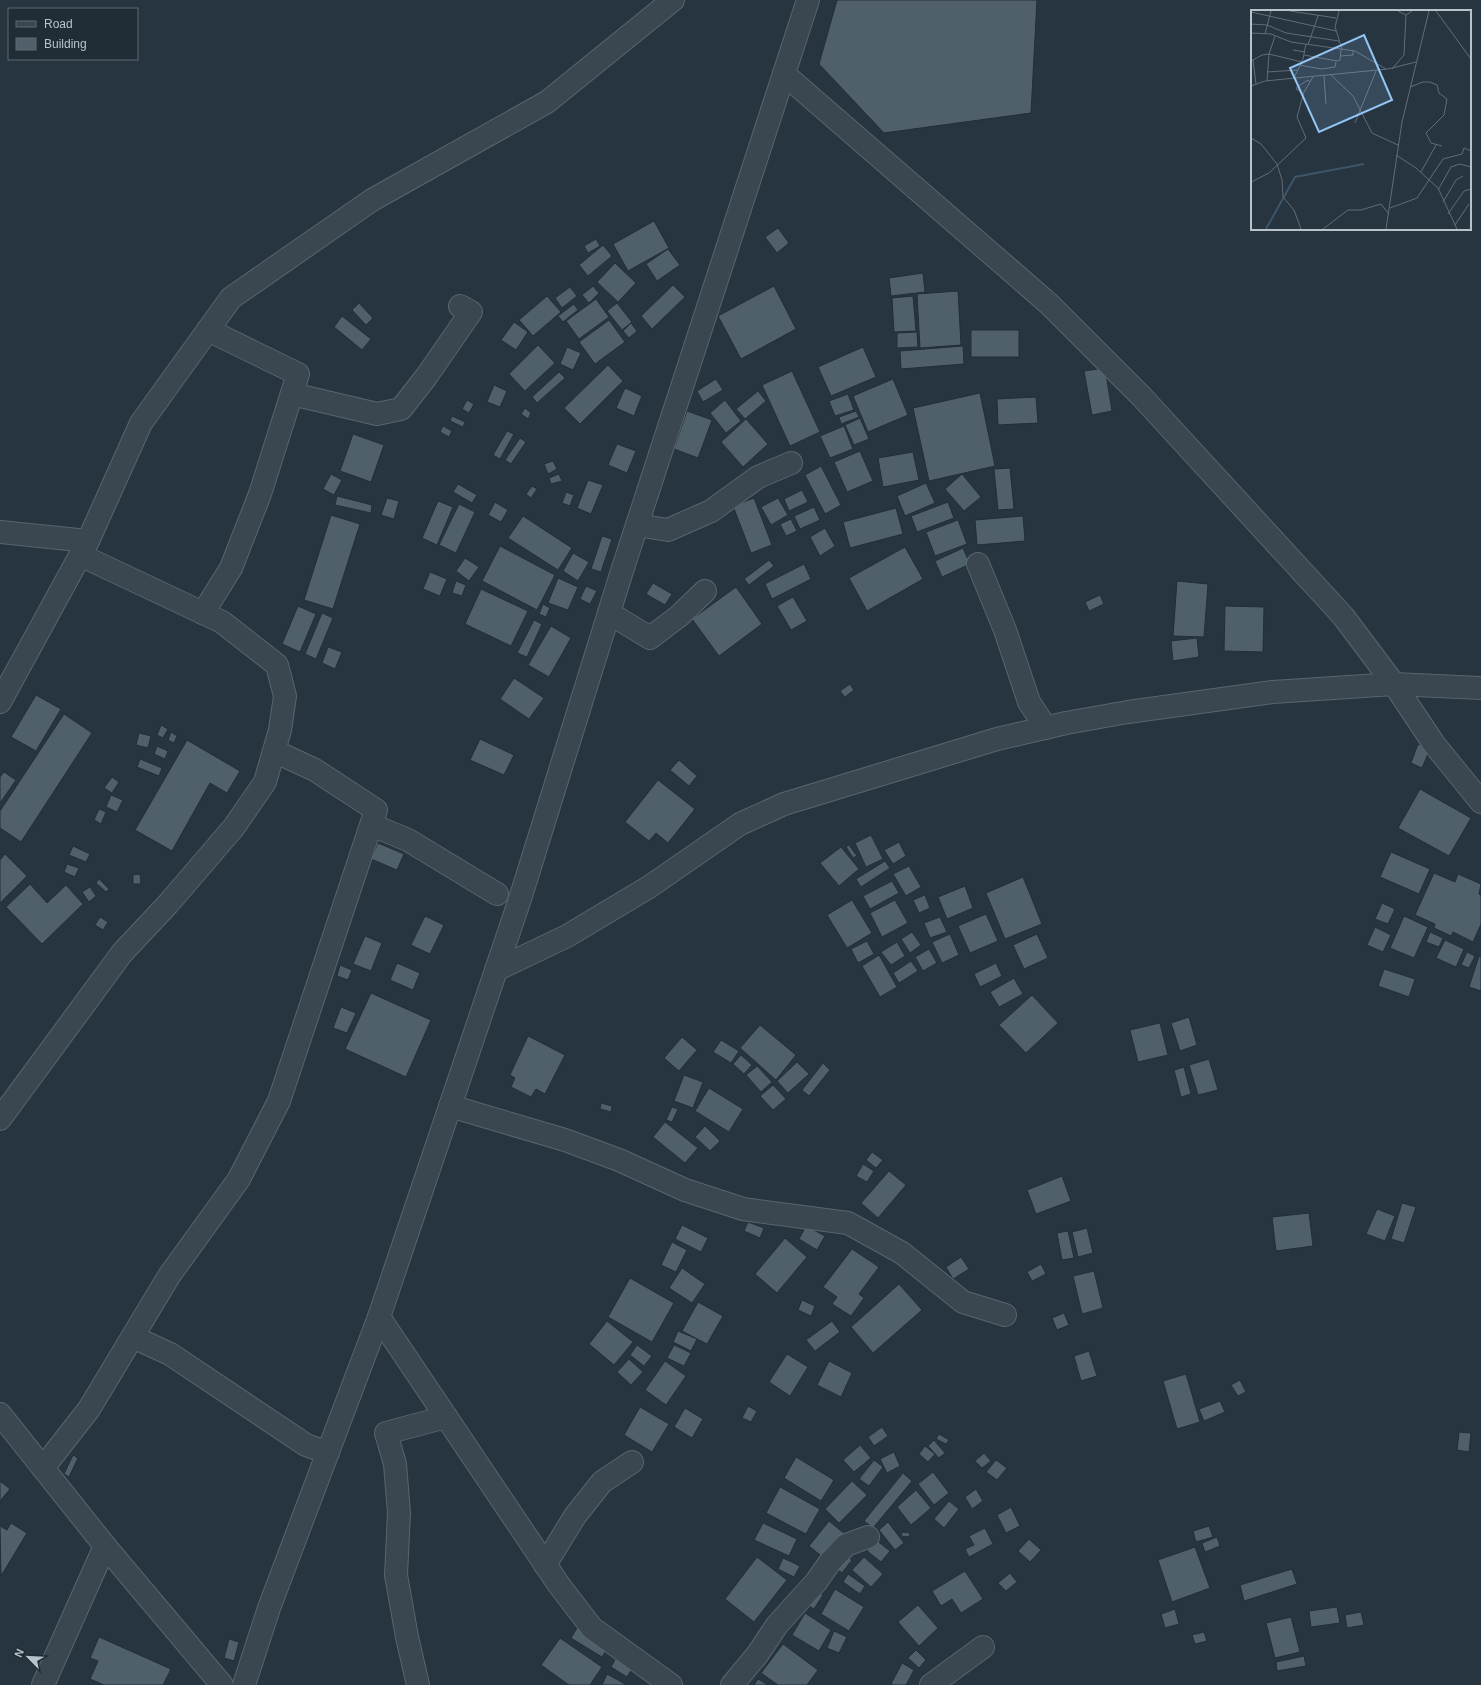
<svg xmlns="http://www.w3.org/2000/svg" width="1481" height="1685" font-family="Helvetica,sans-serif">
<rect width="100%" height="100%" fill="#273541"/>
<g fill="#50606b" stroke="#222e38">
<polygon points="837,0 1037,0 1031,113 884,133 819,64"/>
<polygon points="654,221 669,248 628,271 613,244"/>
<polygon points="778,228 789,243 777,253 765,237"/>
<polygon points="596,239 600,246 588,253 584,246"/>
<polygon points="603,245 612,256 588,276 579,265"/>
<polygon points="668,249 680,265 657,281 646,264"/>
<polygon points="615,263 636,283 618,302 597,282"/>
<polygon points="923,273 925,292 891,296 889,278"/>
<polygon points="673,285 685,297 652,329 641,316"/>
<polygon points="593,286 599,293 589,303 582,295"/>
<polygon points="774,286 796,329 741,359 718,316"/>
<polygon points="570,287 577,296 562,308 555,298"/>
<polygon points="958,291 961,345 920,348 917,294"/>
<polygon points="547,296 561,312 533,336 519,320"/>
<polygon points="913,296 916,331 894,332 892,298"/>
<polygon points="596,299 609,317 579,339 566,321"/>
<polygon points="359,303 373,318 366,325 352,310"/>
<polygon points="617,303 632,322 622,330 607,311"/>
<polygon points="574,304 578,310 563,322 558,316"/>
<polygon points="342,316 371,339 362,350 334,327"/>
<polygon points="609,320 625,342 595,364 579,342"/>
<polygon points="514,322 528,332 516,350 501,340"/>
<polygon points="631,323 637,331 629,338 623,331"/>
<rect x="971" y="330" width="48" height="27"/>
<polygon points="917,332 918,347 897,348 897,333"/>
<polygon points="538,345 555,363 525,391 509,374"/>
<polygon points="963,346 964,364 901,369 900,351"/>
<polygon points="567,347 581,353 573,370 560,364"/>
<polygon points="863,347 876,377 831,396 818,367"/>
<polygon points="608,365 623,381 580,424 564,408"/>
<polygon points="1105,368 1112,411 1092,415 1084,371"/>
<polygon points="792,371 820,432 790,446 762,385"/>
<polygon points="559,372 565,378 537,403 532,397"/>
<polygon points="716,379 723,390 703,402 697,391"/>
<polygon points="893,379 908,415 868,432 853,396"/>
<polygon points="494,385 507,391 500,407 487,402"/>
<polygon points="625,388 642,396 634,416 616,408"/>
<polygon points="758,391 766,401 745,419 736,409"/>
<polygon points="980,393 995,466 929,481 913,408"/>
<polygon points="848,394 854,410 835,416 829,401"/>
<polygon points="1036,397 1038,423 998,425 997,399"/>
<polygon points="467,400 474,404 469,413 462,409"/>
<polygon points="725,400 741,421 726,433 710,413"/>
<polygon points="525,408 531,413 528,419 521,414"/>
<polygon points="687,411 712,420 698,458 674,449"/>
<polygon points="856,411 859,417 841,424 839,417"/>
<polygon points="452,416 465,422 463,427 450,421"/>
<polygon points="860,418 869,439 854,445 845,425"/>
<polygon points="746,419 768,444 743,467 721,442"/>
<polygon points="443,426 452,431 449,437 440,432"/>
<polygon points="844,426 853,449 830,458 820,436"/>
<polygon points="507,431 514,434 500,459 493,455"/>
<polygon points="353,434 384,445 371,482 340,471"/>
<polygon points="520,438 526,442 511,464 505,460"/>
<polygon points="617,444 636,451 627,473 608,465"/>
<polygon points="860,451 873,481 847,492 834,462"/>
<polygon points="913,452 919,480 883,487 878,458"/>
<polygon points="553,461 557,469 548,474 544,464"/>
<polygon points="821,466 841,505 825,514 805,475"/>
<polygon points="1010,468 1014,509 998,510 994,469"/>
<polygon points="331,474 342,480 334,495 323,489"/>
<polygon points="559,474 562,481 551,484 549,478"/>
<polygon points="962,474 981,497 964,511 945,489"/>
<polygon points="588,480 603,485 591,514 577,508"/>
<polygon points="926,483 935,503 905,516 897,496"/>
<polygon points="458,484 477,495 472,503 453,492"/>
<polygon points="532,486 537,489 531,498 526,494"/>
<polygon points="802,490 808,502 789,511 784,499"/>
<polygon points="566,492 574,495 570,506 562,503"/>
<polygon points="337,496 372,505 371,513 335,505"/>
<polygon points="387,498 399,501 394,519 381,515"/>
<polygon points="754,498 772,545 751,553 733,506"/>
<polygon points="778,498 788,515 771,525 761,507"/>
<polygon points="438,501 453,507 437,545 422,538"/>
<polygon points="495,502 508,510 501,522 488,515"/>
<polygon points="948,502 954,518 917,532 911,516"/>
<polygon points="459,504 475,512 456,553 439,545"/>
<polygon points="814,507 820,520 800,529 794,516"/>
<polygon points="896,508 903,534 850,548 843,522"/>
<polygon points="331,515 360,524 333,609 304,600"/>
<polygon points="523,516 572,548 558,570 508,538"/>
<polygon points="1023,516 1025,541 977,545 975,520"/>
<polygon points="791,519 797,531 786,536 780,524"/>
<polygon points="958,520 967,544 935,556 926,532"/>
<polygon points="825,528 835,546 820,556 810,537"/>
<polygon points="602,536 612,539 601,572 591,569"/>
<polygon points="500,546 555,575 537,610 482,581"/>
<polygon points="905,547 923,579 867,611 849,578"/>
<polygon points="963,548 970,564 942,577 935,561"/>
<polygon points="573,553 589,562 578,581 563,571"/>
<polygon points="465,558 479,567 469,581 456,571"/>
<polygon points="769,560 774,566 749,585 744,579"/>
<polygon points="804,564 811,579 772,599 765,584"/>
<polygon points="430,572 447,579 440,596 423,589"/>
<polygon points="558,578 578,587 568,610 548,603"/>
<polygon points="456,581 466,585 462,596 452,593"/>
<polygon points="1177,581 1208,584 1204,637 1173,636"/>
<polygon points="653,583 672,594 665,605 646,594"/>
<polygon points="586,586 597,591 590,604 580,599"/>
<polygon points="736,587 762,624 719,656 692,619"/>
<polygon points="481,589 528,611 511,646 465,624"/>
<polygon points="1100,595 1104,604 1089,611 1085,602"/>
<polygon points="793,597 807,621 791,630 777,606"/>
<polygon points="543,604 550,608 546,617 539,614"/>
<polygon points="298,606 316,614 300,652 282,644"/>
<polygon points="1225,606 1264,607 1263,652 1224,651"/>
<polygon points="322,613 333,618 316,659 305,654"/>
<polygon points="534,620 542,624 527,657 517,653"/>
<polygon points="551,626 571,638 549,677 528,665"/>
<polygon points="1197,638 1199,657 1173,661 1171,641"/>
<polygon points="328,647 342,652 335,669 322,663"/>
<polygon points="514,678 544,698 529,719 500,699"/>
<polygon points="850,684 854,690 845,697 840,691"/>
<polygon points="36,695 61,709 36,751 11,737"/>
<polygon points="64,714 92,733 21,842 0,828 0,811"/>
<polygon points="161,725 168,729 163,738 157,735"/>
<polygon points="171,732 177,736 174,743 168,740"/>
<polygon points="139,733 151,736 148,748 136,745"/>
<polygon points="480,739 514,755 504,775 470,760"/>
<polygon points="187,740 240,771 227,793 210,783 172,851 135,830"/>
<polygon points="1418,744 1430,749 1422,768 1411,763"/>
<polygon points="157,746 168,751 165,759 154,754"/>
<polygon points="140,759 162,768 159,776 137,767"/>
<polygon points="679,760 697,776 689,786 670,770"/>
<polygon points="4,772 16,780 0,803 0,777"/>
<polygon points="112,777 119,782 112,793 104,788"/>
<polygon points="658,780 695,809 668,843 656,833 649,841 625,822"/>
<polygon points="1420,789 1471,818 1449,856 1398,828"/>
<polygon points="111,795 123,800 117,812 106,807"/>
<polygon points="99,809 106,812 101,824 94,820"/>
<polygon points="871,835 883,859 866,867 855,843"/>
<polygon points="899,842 906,856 893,864 884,850"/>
<polygon points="378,843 404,854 397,870 371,859"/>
<polygon points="849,845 857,856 853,858 846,847"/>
<polygon points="73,846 90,854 86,862 69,855"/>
<polygon points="841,847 859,869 839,886 820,863"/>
<polygon points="1391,852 1430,869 1419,894 1380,877"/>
<polygon points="5,854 27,876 0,903 0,860"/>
<polygon points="885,861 890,868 861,887 856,879"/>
<polygon points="67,864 79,868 75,877 64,872"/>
<polygon points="909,866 921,887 906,896 893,874"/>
<polygon points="1434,873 1455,882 1458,874 1481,884 1479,894 1481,895 1481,924 1473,942 1453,932 1451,936 1434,928 1435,924 1415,915"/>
<polygon points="140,874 141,884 133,884 133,875"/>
<polygon points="1023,877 1042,924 1005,939 986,893"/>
<polygon points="99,879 109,889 106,892 96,883"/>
<polygon points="892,881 899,893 870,909 863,896"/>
<polygon points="30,884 47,903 66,885 83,904 42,944 6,907"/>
<polygon points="965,886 973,908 947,919 938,897"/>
<polygon points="90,887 96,896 89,902 82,892"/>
<polygon points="925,895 930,908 919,913 913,900"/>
<polygon points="852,900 872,933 847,948 827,915"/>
<polygon points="895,900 908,923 882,937 870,913"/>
<polygon points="1382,903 1395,909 1388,924 1375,919"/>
<polygon points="986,914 998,941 970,953 958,926"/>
<polygon points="425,916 444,925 430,954 411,945"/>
<polygon points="1404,916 1428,927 1414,958 1390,948"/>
<polygon points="100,917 108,922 103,930 95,925"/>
<polygon points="940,917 947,932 930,938 924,923"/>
<polygon points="1375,927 1391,935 1383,952 1367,945"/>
<polygon points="912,932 921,945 910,953 901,939"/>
<polygon points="1430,932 1443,938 1439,947 1426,942"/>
<polygon points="950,934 959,955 942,963 932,942"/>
<polygon points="1037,934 1048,958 1024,969 1013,945"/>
<polygon points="365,936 382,943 371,971 353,964"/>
<polygon points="1445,940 1464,949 1456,967 1436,958"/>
<polygon points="867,941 874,954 858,963 851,949"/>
<polygon points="897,942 905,956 891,965 881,952"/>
<polygon points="929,949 937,963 923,971 915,957"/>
<polygon points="1467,952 1475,956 1469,968 1461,965"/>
<polygon points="879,955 897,987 880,997 862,966"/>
<polygon points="1479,956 1481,957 1481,991 1469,987"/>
<polygon points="911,961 918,971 899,983 893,973"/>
<polygon points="397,963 420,973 413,990 390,980"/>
<polygon points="996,963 1002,976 980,987 974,974"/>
<polygon points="340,965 352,970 348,980 337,976"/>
<polygon points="1384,969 1415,979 1409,997 1378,986"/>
<polygon points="1014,978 1023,994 999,1007 990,992"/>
<polygon points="371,993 431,1020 406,1077 345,1049"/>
<polygon points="1032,995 1058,1023 1026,1053 999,1025"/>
<polygon points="341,1007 356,1013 347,1033 333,1028"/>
<polygon points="1189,1017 1197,1045 1180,1051 1171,1023"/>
<polygon points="1160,1023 1168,1055 1138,1062 1130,1030"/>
<polygon points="760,1025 796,1055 776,1080 740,1048"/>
<polygon points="528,1036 565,1055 545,1094 536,1089 531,1097 511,1087 515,1078 510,1075"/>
<polygon points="682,1037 697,1050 679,1071 664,1058"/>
<polygon points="721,1040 739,1051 731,1063 713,1052"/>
<polygon points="741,1055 752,1065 744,1074 733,1064"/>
<polygon points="1209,1059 1218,1090 1198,1095 1189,1065"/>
<polygon points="797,1062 809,1074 788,1093 777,1081"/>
<polygon points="823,1063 830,1070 809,1096 802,1090"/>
<polygon points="757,1066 772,1082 761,1092 746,1075"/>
<polygon points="1184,1067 1191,1094 1181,1097 1174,1070"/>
<polygon points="684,1075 703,1082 693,1108 674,1101"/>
<polygon points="773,1085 786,1099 773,1110 760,1096"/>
<polygon points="709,1088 743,1109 729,1132 695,1111"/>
<polygon points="601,1103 612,1106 611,1112 600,1109"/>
<polygon points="672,1107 678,1109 672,1122 666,1120"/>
<polygon points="665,1122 698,1148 685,1163 653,1137"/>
<polygon points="705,1126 720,1141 710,1151 695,1137"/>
<polygon points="872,1152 883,1160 876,1168 866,1160"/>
<polygon points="863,1164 874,1171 867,1182 856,1176"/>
<polygon points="889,1171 906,1185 878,1218 861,1203"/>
<polygon points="1062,1176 1071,1201 1036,1214 1027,1190"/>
<polygon points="1402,1203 1416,1207 1404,1243 1391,1239"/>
<polygon points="1377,1209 1395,1216 1385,1241 1366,1234"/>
<polygon points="1309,1213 1313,1246 1276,1251 1272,1217"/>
<polygon points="748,1222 764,1228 760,1238 744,1231"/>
<polygon points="682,1225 708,1238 701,1252 675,1239"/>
<polygon points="806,1226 825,1236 817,1250 799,1239"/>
<polygon points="1087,1228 1093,1253 1078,1257 1072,1232"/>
<polygon points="1068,1231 1074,1258 1062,1260 1057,1233"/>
<polygon points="785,1238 807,1257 777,1293 755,1274"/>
<polygon points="672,1242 687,1250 676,1272 661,1265"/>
<polygon points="852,1249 879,1267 859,1294 864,1298 851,1316 832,1304 837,1297 823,1287"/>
<polygon points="961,1257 969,1269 953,1279 946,1267"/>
<polygon points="1041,1264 1046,1274 1032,1281 1027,1272"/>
<polygon points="682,1268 705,1284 692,1303 669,1288"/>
<polygon points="1094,1271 1103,1308 1082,1314 1073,1276"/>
<polygon points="630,1278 674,1303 652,1342 608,1317"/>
<polygon points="899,1284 922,1310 873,1353 851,1327"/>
<polygon points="802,1300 815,1306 811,1316 798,1310"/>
<polygon points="698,1302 723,1316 707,1344 682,1331"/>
<polygon points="1064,1313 1069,1325 1057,1330 1052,1318"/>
<polygon points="607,1321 633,1342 614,1365 589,1344"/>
<polygon points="832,1321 840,1332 815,1351 806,1340"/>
<polygon points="678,1331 697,1339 691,1351 673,1342"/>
<polygon points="637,1345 652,1356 644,1366 630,1355"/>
<polygon points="674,1345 691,1353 684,1366 667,1358"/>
<polygon points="1089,1351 1097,1376 1081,1381 1074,1356"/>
<polygon points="787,1354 808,1367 790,1396 769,1382"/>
<polygon points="629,1359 643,1372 631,1385 617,1372"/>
<polygon points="665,1361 686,1376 666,1405 645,1390"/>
<polygon points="829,1361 852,1373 841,1397 817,1385"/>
<polygon points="1186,1374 1200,1422 1177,1429 1163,1381"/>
<polygon points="1240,1380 1246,1392 1238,1396 1231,1385"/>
<polygon points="1220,1401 1225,1412 1204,1421 1199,1409"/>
<polygon points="748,1406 757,1411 751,1422 742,1418"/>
<polygon points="640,1407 669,1424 652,1452 624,1435"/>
<polygon points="685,1408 703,1419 692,1438 674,1427"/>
<polygon points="882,1427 888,1436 874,1446 868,1437"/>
<polygon points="1459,1432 1471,1433 1469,1452 1457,1450"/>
<polygon points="939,1434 949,1440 946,1444 936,1439"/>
<polygon points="934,1440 945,1453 939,1458 928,1446"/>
<polygon points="860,1445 871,1458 854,1472 843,1460"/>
<polygon points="925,1446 935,1454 928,1462 919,1454"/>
<polygon points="894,1452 900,1466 887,1473 880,1459"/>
<polygon points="984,1453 991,1461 982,1468 975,1461"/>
<polygon points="73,1455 78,1458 69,1477 64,1474"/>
<polygon points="796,1457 834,1480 821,1501 784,1478"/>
<polygon points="874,1460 883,1467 869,1486 859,1479"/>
<polygon points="996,1460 1007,1468 997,1480 986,1472"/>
<polygon points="933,1472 949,1493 934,1505 918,1484"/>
<polygon points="903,1473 912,1481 873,1528 864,1521"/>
<polygon points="0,1481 10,1489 0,1501"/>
<polygon points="852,1481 867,1495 839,1523 825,1509"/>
<polygon points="780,1487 820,1509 806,1534 766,1513"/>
<polygon points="976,1489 983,1501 972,1509 965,1497"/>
<polygon points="916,1490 931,1508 911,1525 897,1507"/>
<polygon points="949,1501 959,1509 944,1528 934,1519"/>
<polygon points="1011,1507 1020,1526 1006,1533 997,1515"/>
<polygon points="829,1521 845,1534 825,1559 809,1546"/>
<polygon points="888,1522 904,1543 895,1550 879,1530"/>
<polygon points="11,1523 27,1533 1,1576 0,1526 7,1530"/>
<polygon points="763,1523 797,1539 789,1556 754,1540"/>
<polygon points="1209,1526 1213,1537 1196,1542 1193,1531"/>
<polygon points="985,1528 993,1544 969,1557 965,1549 974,1545 969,1536"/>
<polygon points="902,1532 910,1533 909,1537 901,1536"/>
<polygon points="1217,1537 1220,1546 1205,1552 1202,1543"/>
<polygon points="1029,1539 1041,1550 1030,1562 1018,1551"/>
<polygon points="876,1540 890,1551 881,1562 867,1551"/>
<polygon points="1195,1547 1210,1588 1172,1602 1158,1560"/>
<polygon points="844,1554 852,1560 842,1573 834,1567"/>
<polygon points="757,1557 787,1580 754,1622 725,1599"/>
<polygon points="864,1557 883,1574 871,1587 852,1570"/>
<polygon points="783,1558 800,1566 794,1577 778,1569"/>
<polygon points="1292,1569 1297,1584 1244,1601 1240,1585"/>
<polygon points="965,1571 983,1599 961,1613 952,1599 941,1606 932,1591"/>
<polygon points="1010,1573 1017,1582 1006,1591 998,1583"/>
<polygon points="848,1574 865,1586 860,1594 843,1582"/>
<polygon points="835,1589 864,1607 849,1631 821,1614"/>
<polygon points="815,1590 823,1595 814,1609 806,1604"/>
<polygon points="918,1605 938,1628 919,1646 898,1622"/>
<polygon points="1337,1607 1340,1623 1311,1627 1309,1611"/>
<polygon points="1175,1609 1179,1624 1165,1628 1161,1614"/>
<polygon points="1361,1612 1364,1625 1347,1628 1345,1615"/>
<polygon points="805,1613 831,1630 819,1651 792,1635"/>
<polygon points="1291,1617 1300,1652 1275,1658 1266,1623"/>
<polygon points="577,1628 608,1648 602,1657 571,1638"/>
<polygon points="834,1631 847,1637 839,1653 827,1648"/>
<polygon points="1204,1632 1207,1641 1195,1644 1192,1635"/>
<polygon points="99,1637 171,1669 163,1685 104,1685 90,1679 98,1661 90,1658"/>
<polygon points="560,1638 602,1667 590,1685 569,1685 541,1665"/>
<polygon points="229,1639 239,1642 234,1661 224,1658"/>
<polygon points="783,1644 818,1670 807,1685 778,1685 761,1673"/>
<polygon points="916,1650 926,1660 919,1668 908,1658"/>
<polygon points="618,1654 635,1664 627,1677 611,1667"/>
<polygon points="1304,1656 1306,1666 1277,1671 1276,1662"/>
<polygon points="902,1663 914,1670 906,1685 893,1685 891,1684"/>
<polygon points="607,1674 627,1685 602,1685"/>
<polygon points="758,1679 768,1685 754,1685"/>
</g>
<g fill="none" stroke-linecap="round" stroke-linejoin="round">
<defs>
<g id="street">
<polyline points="784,74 1048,303 1142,397 1343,616 1394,684 1434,744 1481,802"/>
<polyline points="292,394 377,414 401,409 426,377 471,312 460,306"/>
<polyline points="637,525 668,530 711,511 758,477 791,463"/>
<polyline points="0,532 88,541"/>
<polyline points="978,564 1005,630 1029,702 1046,728"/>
<polyline points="203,613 231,568 260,494 298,374 208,330"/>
<polyline points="609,613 650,638 679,616 705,591"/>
<polyline points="0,702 88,541 141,423 231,298 372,200 547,102 673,0"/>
<polyline points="372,825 408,840 497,894"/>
<polyline points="496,970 567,936 649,887 740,824 784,804 997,739 1066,723 1128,712 1273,692 1394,684 1481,688"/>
<polyline points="450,1106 565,1140 619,1160 685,1190 743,1209 848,1223 902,1253 963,1302 1005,1315"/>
<polyline points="0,1119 122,953 168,904 234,827 265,782 280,730 285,696 277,665 222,622 80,555"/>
<polyline points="379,1317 559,1585 592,1628 671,1685"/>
<polyline points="133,1337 170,1354 306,1445 328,1453"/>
<polyline points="0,1414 105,1546 222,1685"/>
<polyline points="43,1468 89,1409 169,1276 239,1179 279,1101 376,810 315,770 274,751"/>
<polyline points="545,1565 575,1516 602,1482 632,1462"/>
<polyline points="43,1685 105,1546"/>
<polyline points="244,1685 269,1608 379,1317 520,899 622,571 808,0"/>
<polyline points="418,1685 407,1637 396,1575 399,1513 395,1464 386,1433 446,1417"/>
<polyline points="732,1685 757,1655 777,1625 816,1582 830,1562 846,1545 868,1537"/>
<polyline points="931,1685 983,1647"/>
</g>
</defs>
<use href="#street" stroke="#59656e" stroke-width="24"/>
<use href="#street" stroke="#3b4750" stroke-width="22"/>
</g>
<g transform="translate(1251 10)">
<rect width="220" height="220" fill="#273541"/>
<path fill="none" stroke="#3d5569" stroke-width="2" d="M15,219L44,167L113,154"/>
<path fill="none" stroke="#616d78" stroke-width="1" d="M39,1L85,8M88,1L84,17L91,39M147,1L155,5L161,1M185,1L220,49M0,2L85,21M0,14L16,15L35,23L88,31M0,23L20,24L40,32L104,41L135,59M14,24L20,1M57,35L67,6M42,40L54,42M53,45L86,51L89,50L90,39M90,46L102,45V40M2,50L5,74M0,51L11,45L18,44L51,52M49,55L70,59L84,57L85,52M141,59L153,45L155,5M16,62L47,60M80,65L102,86L121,123L147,135M73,66L75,94M43,68L52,49L55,34M16,71L18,44L24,26M0,76L14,71L137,59L165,52M159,77L172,72H179L186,75L188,83L196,89L193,105L175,123L180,133L191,136M49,81L45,79L46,77L57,70L59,72M104,113L125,61M0,128L10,134L26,154L31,170L32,187L43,200L50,219M145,145L165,158L187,178L206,219M170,162L185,135M0,172L18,163L55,128L46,107L53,82L62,67M187,180L200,157L209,154L220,157M192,192L205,170L212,166M139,198L166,188L192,149L211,144L213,138L220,141M197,204L213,181L220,179M204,215L218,194M72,219L97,200H110L130,194L138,204M135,219L151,112L178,1"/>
<path fill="#93c5f5" fill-opacity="0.15" stroke="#93c5f5" stroke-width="2" d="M113,25L141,90L68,122L39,58Z"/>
<rect width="220" height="220" fill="none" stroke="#b8c2cb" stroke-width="2"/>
</g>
<rect x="8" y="8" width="130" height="52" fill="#202c36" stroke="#5d6872"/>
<rect x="16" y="21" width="20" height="6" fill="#3b4750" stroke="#5d6872"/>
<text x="44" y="28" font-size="12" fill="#b8c2cb">Road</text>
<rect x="16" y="38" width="20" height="12" fill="#50606b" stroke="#5d6872"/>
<text x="44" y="48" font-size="12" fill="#b8c2cb">Building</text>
<g transform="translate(28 1657) rotate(294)" stroke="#202c36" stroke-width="3" paint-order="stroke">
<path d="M0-3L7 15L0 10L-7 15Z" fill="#b8c2cb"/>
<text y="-6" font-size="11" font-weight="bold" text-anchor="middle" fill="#b8c2cb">N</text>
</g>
</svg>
